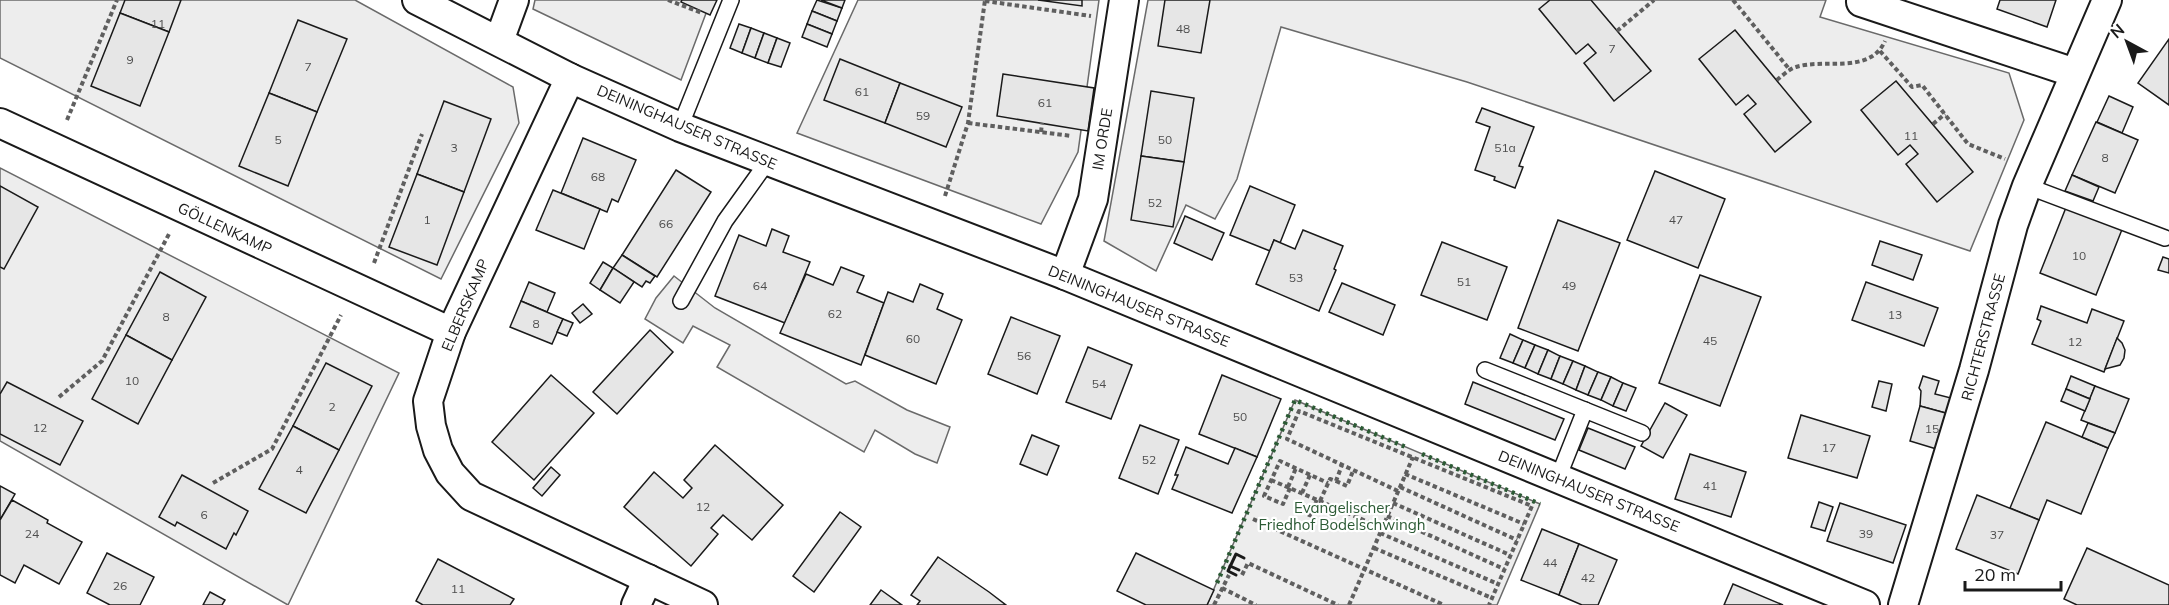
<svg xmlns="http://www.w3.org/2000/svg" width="2169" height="605" font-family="Mulish,sans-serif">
<rect width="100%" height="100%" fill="#fff"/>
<g fill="#ededed" stroke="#6a6a6a" stroke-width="1.5">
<polygon points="0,0 355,0 513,87 519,123 441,279 0,58"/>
<polygon points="535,0 711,0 681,80 533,9"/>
<polygon points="858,0 1099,0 1078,152 1041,224 797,133"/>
<polygon points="1148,0 1826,0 1820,17 2009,73 2024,120 1970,251 1467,82 1281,27 1237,179 1215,219 1186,205 1156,271 1104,241"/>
<polygon points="0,168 399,373 288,605 0,441"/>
<polygon points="674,276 715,308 846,384 855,381 907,410 950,427 937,463 915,454 875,430 864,452 717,367 730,345 693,326 683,343 645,319 656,298"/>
<polygon points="1295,400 1540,504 1497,605 1207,605"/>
</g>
<g fill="#e6e6e6" stroke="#1a1a1a" stroke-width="1.5">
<polygon points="125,0 181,0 169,32 120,13"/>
<polygon points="682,0 717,0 710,15 681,2"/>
<polygon points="817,0 842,8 837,21 812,11"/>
<polygon points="821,0 845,0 842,8"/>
<polygon points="1038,0 1082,0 1082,6"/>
<polygon points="1165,0 1210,0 1201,53 1158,46"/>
<polygon points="1550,0 1591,0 1651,71 1614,101 1584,63 1596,53 1588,44 1576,54 1539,9"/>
<polygon points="2000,0 2056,0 2047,27 1997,9"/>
<polygon points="812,11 837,21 832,34 807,24"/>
<polygon points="120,13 169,32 140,106 91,86"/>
<polygon points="298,20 347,39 317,112 269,93"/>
<polygon points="739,24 751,28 742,53 730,48"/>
<polygon points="807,24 832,34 827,47 802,37"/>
<polygon points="751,28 764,33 755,58 742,53"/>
<polygon points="1735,30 1811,122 1775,152 1744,114 1756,104 1748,95 1736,105 1699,59"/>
<polygon points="764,33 777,38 768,63 755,58"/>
<polygon points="777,38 790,43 781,67 768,63"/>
<polygon points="2169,39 2169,105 2138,83"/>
<polygon points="840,59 900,83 885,123 824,100"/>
<polygon points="1003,74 1094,88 1088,131 997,116"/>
<polygon points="1896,81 1973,172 1937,202 1906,164 1918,154 1910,145 1898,155 1861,110"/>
<polygon points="900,83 962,107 946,147 885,123"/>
<polygon points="1151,91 1194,98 1184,162 1141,156"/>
<polygon points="269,93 317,112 288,186 239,166"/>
<polygon points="2109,96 2133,107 2122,133 2097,122"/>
<polygon points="444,101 491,119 464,192 417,174"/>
<polygon points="1482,108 1534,127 1519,166 1523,167 1515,188 1494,180 1495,177 1475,170 1490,127 1476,122"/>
<polygon points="2096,122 2138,140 2115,193 2072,175"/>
<polygon points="583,138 636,160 618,202 612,199 607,212 561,193"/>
<polygon points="1141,156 1184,162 1173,227 1131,220"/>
<polygon points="676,170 711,192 657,277 622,255"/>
<polygon points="1655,171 1725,199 1698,268 1627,240"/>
<polygon points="417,174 464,192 437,265 389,247"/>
<polygon points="2072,175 2099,187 2093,201 2065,191"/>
<polygon points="0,186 38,207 4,269 0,267"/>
<polygon points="1250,186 1295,205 1280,243 1274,240 1270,251 1230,235"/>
<polygon points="553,190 600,209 584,249 536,230"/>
<polygon points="2067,205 2123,227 2096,295 2040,273"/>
<polygon points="1185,216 1224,233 1212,260 1174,243"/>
<polygon points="1558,220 1620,243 1578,351 1518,328"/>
<polygon points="772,229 789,236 783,252 810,262 785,323 715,296 739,235 766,246"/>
<polygon points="1303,230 1343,246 1334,269 1336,270 1319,311 1256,284 1274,240 1295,249"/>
<polygon points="1880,241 1922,255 1913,280 1872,265"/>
<polygon points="1442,242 1507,267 1487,320 1421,295"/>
<polygon points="622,255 655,276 650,283 646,281 642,287 613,268"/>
<polygon points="2163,257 2169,259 2169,273 2158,270"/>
<polygon points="603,262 613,268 600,290 590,283"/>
<polygon points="841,267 864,276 857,292 884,303 861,365 780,333 806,274 833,285"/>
<polygon points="613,268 634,282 620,303 600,290"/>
<polygon points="160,272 206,297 172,360 126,335"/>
<polygon points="1700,275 1761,297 1720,406 1659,383"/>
<polygon points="529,282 555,293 547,312 521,301"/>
<polygon points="1866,282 1938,308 1924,346 1852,320"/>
<polygon points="1342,283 1395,305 1383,335 1329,312"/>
<polygon points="920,284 943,294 937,309 962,320 936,384 865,355 888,292 913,302"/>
<polygon points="521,301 563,319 552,344 510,327"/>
<polygon points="583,304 592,314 580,323 572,313"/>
<polygon points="2041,306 2087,323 2092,309 2124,321 2104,372 2032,344 2041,321 2037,319"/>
<polygon points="1011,317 1060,336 1037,394 988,374"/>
<polygon points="563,319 573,323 567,336 557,332"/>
<polygon points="650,330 673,352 617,414 593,392"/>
<polygon points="1510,334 1523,340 1513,363 1500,358"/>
<polygon points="126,335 172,360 138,424 92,399"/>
<polygon points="2117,338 2122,343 2125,350 2124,358 2120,365 2105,369"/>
<polygon points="1523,340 1535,345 1525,368 1513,363"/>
<polygon points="1535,345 1548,350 1538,374 1525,368"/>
<polygon points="1088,347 1132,365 1111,419 1066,402"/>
<polygon points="1548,350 1560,356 1551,379 1538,374"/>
<polygon points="1560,356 1573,361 1563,384 1551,379"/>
<polygon points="1573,361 1585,366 1576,390 1563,384"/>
<polygon points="326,363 372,386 339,450 293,426"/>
<polygon points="1585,366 1598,372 1588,395 1576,390"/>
<polygon points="1598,372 1611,377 1601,400 1588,395"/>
<polygon points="551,375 594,413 534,480 492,442"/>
<polygon points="1222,375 1281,399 1257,457 1199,434"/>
<polygon points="1923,376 1939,381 1935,394 1955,399 1953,415 1920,406 1921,391 1919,388"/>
<polygon points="2071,376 2095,386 2090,399 2066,389"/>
<polygon points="1611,377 1623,383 1613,406 1601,400"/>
<polygon points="1879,381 1892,384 1886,411 1872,407"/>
<polygon points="7,382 83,421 60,465 0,434 0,394"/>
<polygon points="1473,382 1564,419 1555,440 1465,404"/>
<polygon points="1623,383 1636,388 1626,411 1613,406"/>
<polygon points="2095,386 2129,399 2115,433 2081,420"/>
<polygon points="2066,389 2090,399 2085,411 2061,401"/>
<polygon points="1665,403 1687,415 1663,458 1641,446"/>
<polygon points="1920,406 1953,415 1943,451 1910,441"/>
<polygon points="1801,415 1870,436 1857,478 1788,458"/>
<polygon points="2046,422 2108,448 2081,514 2047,500 2039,520 2010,508"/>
<polygon points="2088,423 2115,433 2108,448 2082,437"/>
<polygon points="1140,425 1179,440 1158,494 1119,478"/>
<polygon points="293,426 339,450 306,513 259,489"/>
<polygon points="1588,428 1635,447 1625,469 1579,450"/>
<polygon points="1032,435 1059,446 1047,475 1020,464"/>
<polygon points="715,445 783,505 752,540 723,515 711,528 718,534 691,566 624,507 654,472 683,498 692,488 684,480"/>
<polygon points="1186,447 1228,464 1235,448 1257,457 1232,513 1172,489 1178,475 1175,475"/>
<polygon points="1690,454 1746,472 1731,517 1675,499"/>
<polygon points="551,467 560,475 542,496 533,488"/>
<polygon points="182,475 248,511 236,535 234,533 226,549 177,522 175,526 159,517"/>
<polygon points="0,486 15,494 0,520"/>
<polygon points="1977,495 2039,520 2018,574 1956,549"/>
<polygon points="12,500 48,520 47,523 82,542 59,584 24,565 15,583 0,575 0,520"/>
<polygon points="1819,502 1833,507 1825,531 1811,527"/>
<polygon points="1840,503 1906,525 1893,563 1827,541"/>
<polygon points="840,512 861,527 814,592 793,576"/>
<polygon points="1542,529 1579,544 1559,595 1521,580"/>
<polygon points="1579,544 1617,560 1598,605 1582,605 1559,595"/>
<polygon points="2087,548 2169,585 2169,605 2077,605 2064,599"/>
<polygon points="107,553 154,577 140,605 110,605 87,593"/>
<polygon points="1136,553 1214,590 1207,605 1146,605 1117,591"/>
<polygon points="938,557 989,592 1006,605 917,605 920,601 911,595"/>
<polygon points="438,559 514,599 510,605 423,605 416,601"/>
<polygon points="1733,584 1783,605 1724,605"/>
<polygon points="881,590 902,605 870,605"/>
<polygon points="210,592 225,600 222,605 203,605"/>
</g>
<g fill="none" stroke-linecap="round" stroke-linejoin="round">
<defs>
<g id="lane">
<polyline points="680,127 731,0"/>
<polyline points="2027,186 2165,238"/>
<polyline points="681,301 725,221 768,161"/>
<polyline points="1485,370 1642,433"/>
<polyline points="1558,478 1585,410"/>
</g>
<g id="street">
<polyline points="417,0 570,78 680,127 1065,275 1865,605"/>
<polyline points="1861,2 2075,73"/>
<polyline points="499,41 514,0"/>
<polyline points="570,78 451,332 428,401 431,426 438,450 450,473 471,496 703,605"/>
<polyline points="0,123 451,332"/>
<polyline points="1065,275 1093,199 1124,0"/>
<polyline points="636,605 648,579"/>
<polyline points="1903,605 1974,370 2013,225 2027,186 2107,0"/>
</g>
</defs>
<use href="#lane" stroke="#1a1a1a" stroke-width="18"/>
<use href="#street" stroke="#1a1a1a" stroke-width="32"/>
<g stroke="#5f5f5f" stroke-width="4" stroke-dasharray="4.5 3" stroke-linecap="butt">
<polyline points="668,0 702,13"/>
<polyline points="1733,0 1790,70"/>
<polyline points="985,1 1091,16"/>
<polyline points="1617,31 1654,0"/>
<polyline points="1880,51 1912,87 1922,85 1968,144 2005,159"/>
<path d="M1777,80C1782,76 1789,69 1796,67C1824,58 1870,75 1885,41"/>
<polyline points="67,120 117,0"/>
<polyline points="968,123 1072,136"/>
<polyline points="1933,124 1945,114"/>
<polyline points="1041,132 1042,123"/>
<polyline points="945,196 968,123 985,0"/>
<polyline points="374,263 422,134"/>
<polyline points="59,397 102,361 169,234"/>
<polyline points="1405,474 1524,524"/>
<polyline points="1271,480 1382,528"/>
<polyline points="1336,481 1347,486 1353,471"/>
<polyline points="213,483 272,449 341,315"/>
<polyline points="1288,487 1296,468"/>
<polyline points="1400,487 1517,540"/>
<polyline points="1290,488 1283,504 1264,496 1280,461 1328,483"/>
<polyline points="1398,491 1287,439 1299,411 1532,506 1489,605"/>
<polyline points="1302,493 1310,475"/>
<polyline points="1320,501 1330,479 1336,481 1342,465"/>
<polyline points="1393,503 1510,555"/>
<polyline points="1387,516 1504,569"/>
<polyline points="1309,517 1317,500"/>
<polyline points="1253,519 1444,605"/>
<polyline points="1380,533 1498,584"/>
<polyline points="1374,548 1492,598"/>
<polyline points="1242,575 1248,563 1338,605"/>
<polyline points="1222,588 1256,605"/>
<polyline points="1214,605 1229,575"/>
<polyline points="1349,605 1413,457"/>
</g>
<use href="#lane" stroke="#fff" stroke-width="15"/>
<use href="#street" stroke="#fff" stroke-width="28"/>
<g stroke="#2b5a34" stroke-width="4.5" stroke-dasharray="3 4.5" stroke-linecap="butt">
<polyline points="1422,454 1540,504"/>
<polyline points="1217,583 1295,400 1408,448"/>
</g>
<g stroke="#1a1a1a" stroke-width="3">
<polyline points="1230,566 1239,570"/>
<polyline points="1236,575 1228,571 1236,554 1244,558"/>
</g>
</g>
<g text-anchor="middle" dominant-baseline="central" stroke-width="4.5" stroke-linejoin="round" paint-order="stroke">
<g font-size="12" fill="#4d4d4d">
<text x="158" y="23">11</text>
<text x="1183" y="28">48</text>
<text x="1612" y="48">7</text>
<text x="130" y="59">9</text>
<text x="308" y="66">7</text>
<text x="862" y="91">61</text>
<text x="1045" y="102">61</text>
<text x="923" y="115">59</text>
<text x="1911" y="135">11</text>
<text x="278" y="139">5</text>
<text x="1165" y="139">50</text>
<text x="454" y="147">3</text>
<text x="1505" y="147">51a</text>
<text x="2105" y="157">8</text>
<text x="598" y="176">68</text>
<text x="1155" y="202">52</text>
<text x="427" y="219">1</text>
<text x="1676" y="219">47</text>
<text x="666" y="223">66</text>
<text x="2079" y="255">10</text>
<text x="1296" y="277">53</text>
<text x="1464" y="281">51</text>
<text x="760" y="285">64</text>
<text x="1569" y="285">49</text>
<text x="835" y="313">62</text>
<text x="1895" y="314">13</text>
<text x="166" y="316">8</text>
<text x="536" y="323">8</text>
<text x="913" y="338">60</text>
<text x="1710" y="340">45</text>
<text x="2075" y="341">12</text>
<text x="1024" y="355">56</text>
<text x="132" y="380">10</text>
<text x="1099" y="383">54</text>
<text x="332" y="406">2</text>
<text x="1240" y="416">50</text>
<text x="40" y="427">12</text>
<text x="1932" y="428">15</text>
<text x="1829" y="447">17</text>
<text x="1149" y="459">52</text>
<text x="299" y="469">4</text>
<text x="1710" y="485">41</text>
<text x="703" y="506">12</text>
<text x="204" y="514">6</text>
<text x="32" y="533">24</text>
<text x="1866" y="533">39</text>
<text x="1997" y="534">37</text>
<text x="1550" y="562">44</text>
<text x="1588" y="577">42</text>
<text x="120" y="585">26</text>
<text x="458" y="588">11</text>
</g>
<g font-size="15" fill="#1a1a1a" stroke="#fff">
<text transform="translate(687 127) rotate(23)">DEININGHAUSER STRASSE</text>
<text transform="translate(1102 139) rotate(-81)">IM ORDE</text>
<text transform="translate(225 228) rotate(25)">GÖLLENKAMP</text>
<text transform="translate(465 305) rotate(-67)">ELBERSKAMP</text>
<text transform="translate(1139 306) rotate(22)">DEININGHAUSER STRASSE</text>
<text transform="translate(1983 337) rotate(-75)">RICHTERSTRASSE</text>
<text transform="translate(1589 491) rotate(22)">DEININGHAUSER STRASSE</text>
</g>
<g font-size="15" fill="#2b5a34" stroke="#fff">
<text x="1342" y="507">Evangelischer<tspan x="1342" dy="17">Friedhof Bodelschwingh</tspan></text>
</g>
</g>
<g transform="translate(2127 42) rotate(319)" stroke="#ffffff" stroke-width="4.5" paint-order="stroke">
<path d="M0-4.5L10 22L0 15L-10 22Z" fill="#1a1a1a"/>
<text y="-9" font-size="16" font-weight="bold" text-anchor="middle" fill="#1a1a1a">N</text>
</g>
<path d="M1965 581v9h96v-9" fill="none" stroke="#1a1a1a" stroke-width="3"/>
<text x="1974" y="581" font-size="18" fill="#1a1a1a" stroke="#ffffff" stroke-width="4.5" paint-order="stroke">20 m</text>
</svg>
